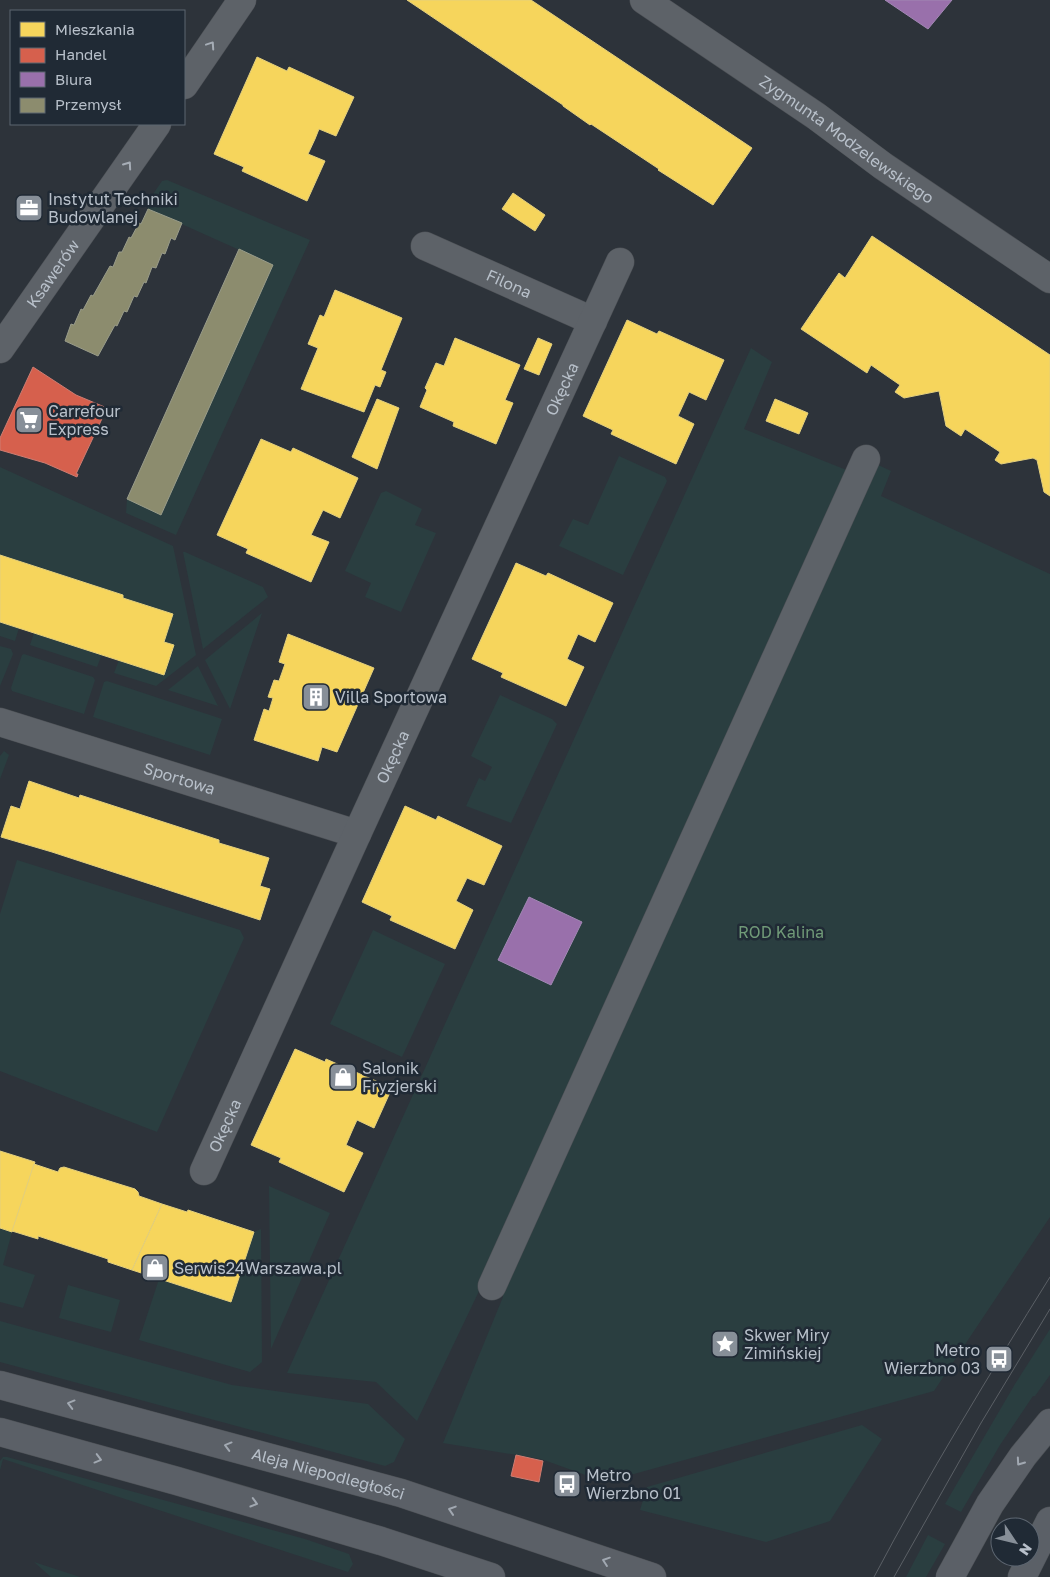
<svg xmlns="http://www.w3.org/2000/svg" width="1050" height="1577" font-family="'Golos Text',sans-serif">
<rect width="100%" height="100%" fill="#2d333a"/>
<g fill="#2a3e40">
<polygon points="167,180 310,240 176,535 126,513 127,499 161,514 273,265 148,209 147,203 162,181"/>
<polygon points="751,348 772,362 744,429 849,471 857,455 891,471 881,496 1050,574 1050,1217 934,1391 605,1482 541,1459 443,1443 503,1297 503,1284 480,1289 417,1421 376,1382 287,1373"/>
<polygon points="619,456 665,477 667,481 623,575 559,546 573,519 588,525"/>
<polygon points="0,467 173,546 196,655 156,686 114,673 119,660 164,642 172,614 123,598 123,595 0,555"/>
<polygon points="386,491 422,509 415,525 436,533 401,612 365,597 371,583 345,571 381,493"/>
<polygon points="183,552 185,552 263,587 268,597 203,649"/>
<polygon points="262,613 230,709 205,660"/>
<polygon points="0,622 19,628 15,641 0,636"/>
<polygon points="34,633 102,654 97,667 30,645"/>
<polygon points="0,646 11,649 13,654 0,686"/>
<polygon points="24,654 93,677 95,680 84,714 12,691 11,688 22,655"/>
<polygon points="198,666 218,706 168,690"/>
<polygon points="107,681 222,719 210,755 93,717 104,682"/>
<polygon points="500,695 552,719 557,724 511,823 466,806 479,778 485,781 492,767 471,756"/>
<polygon points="4,751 9,755 0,779 0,756"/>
<polygon points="17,860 240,930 244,938 157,1132 0,1071 0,914"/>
<polygon points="373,930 445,964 402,1057 330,1024"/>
<polygon points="269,1186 330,1213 271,1349"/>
<polygon points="0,1228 12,1232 3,1265 35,1275 23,1308 0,1302"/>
<polygon points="261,1229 262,1362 250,1372 139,1340 159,1279 231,1302 254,1232"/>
<polygon points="68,1285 120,1300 111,1332 59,1318"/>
<polygon points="0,1321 232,1385 368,1404 405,1439 394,1462 385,1466 0,1362"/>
<polygon points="1050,1329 1050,1375 1035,1396 1033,1396 1000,1445 961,1512 945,1504 1015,1384"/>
<polygon points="862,1425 882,1439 830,1521 766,1542 640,1510 647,1487"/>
<polygon points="3,1457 7,1457 305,1539 349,1554 353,1564 348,1572 3,1459 0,1470 0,1461"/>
<polygon points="928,1535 945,1544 926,1577 906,1577"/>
<polygon points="34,1562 80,1577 51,1577"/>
</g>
<g fill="#f6d55c" stroke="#e3cf7d">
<polygon points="407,0 531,0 752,148 713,205 658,170 659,169 591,124 590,125 563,106 563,105 554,99"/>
<polygon points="257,57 287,71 289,67 354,97 336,136 319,129 315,139 308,154 325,161 307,201 242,171 244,167 214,154"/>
<polygon points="513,193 545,215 535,231 502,209"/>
<polygon points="872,236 1050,355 1050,496 1044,492 1037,460 1033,458 1001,464 995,460 1000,452 965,429 961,436 946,426 939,391 904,398 895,392 900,385 871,365 867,373 801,329 839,273 845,278"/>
<polygon points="335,290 402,318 381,370 386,372 380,387 375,385 364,412 301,389 318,348 308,344 320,315 324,317"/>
<polygon points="627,320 657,334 659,331 724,360 706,400 689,392 678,416 694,424 676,464 611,434 613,430 583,416"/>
<polygon points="455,338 520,365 505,400 513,403 496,444 453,426 454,422 420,407 427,390 425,388 436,363 444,366"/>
<polygon points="538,338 552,344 539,375 524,369"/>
<polygon points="377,399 399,408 377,469 352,457"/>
<polygon points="775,399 808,413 799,434 766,421"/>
<polygon points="261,439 291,452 293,448 358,478 340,518 323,510 311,535 329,542 311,582 246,553 248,549 217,535"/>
<polygon points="0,555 123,595 123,598 173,614 164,642 174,645 164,675 0,622"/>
<polygon points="516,563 546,576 548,573 613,603 595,642 578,634 567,659 584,667 566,706 501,677 503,673 472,659"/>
<polygon points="288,634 374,668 337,752 322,747 318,761 254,740 264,709 269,711 273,698 268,697 274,680 279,681 285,664 279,662"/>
<polygon points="29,781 79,798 80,795 219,840 219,843 269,858 260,886 270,889 260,920 52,852 1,837 11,806 20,809"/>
<polygon points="405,806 436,820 438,816 502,846 484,885 467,878 456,901 473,910 455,949 390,920 392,916 362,902"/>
<polygon points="295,1049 325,1062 326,1059 392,1088 374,1128 357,1120 352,1131 346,1145 363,1153 344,1192 279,1162 281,1158 251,1145"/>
<polygon points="0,1151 35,1162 12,1232 0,1228"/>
<polygon points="34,1164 58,1172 60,1168 64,1167 135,1189 138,1192 139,1196 162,1204 132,1270 108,1262 108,1259 38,1236 38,1239 12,1231"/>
<polygon points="162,1204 187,1212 188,1210 254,1232 231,1302 132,1270"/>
</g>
<g fill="#d6604d" stroke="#cd7d72">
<polygon points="33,367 76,395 107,408 76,474 78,474 77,477 45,463 0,450 0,438"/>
<polygon points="516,1455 543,1461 539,1482 511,1476"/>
</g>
<g fill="#9970ab" stroke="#a288b4">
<polygon points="885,0 952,0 928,29"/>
<polygon points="529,897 582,922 551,985 498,960"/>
</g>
<g fill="#8c8c6e" stroke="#999c8a">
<polygon points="148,209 182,223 175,240 171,238 165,254 162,253 156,268 152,267 146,283 144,282 137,297 134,296 127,312 124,311 117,326 115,325 98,356 65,341 71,324 74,325 81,309 83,310 91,295 93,296 110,266 113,267 119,252 122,252 129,237 131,238 139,223 141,224"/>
<polygon points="239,249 273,265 161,515 127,499"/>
</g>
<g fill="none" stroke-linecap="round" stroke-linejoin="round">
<defs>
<g id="street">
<path id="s1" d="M644,0L816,116L883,166L1050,279"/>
<polyline points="184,85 242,0"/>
<path id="s2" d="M425,246L593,321"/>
<path id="s3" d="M0,349L157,124"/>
<path id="s4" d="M0,722L357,834"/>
<path id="s5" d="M204,1171L357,834L620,262"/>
<polyline points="492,1286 866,459"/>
</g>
<g id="secondary">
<path id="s6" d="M0,1385L401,1493L652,1577"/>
<polyline points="0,1432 177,1481 381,1541 491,1577"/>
<polyline points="950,1577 990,1504 1023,1456 1050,1423"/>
<polyline points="1022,1577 1050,1521"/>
</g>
</defs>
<use href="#street" stroke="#4b4f54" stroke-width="29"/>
<use href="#secondary" stroke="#4b4f54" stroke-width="29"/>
<use href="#street" stroke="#5d6268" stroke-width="28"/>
<use href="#secondary" stroke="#5b6067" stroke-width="28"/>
<g stroke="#5b6066" stroke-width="1">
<path d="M874,1577C928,1475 989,1375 1050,1277"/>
<polyline points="894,1577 981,1423 1050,1309"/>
</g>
</g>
<defs><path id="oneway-chevron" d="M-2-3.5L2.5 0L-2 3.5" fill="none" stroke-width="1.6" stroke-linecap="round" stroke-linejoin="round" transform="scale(1.25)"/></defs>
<g stroke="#a6adb6">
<use href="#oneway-chevron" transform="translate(211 45) rotate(-56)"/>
<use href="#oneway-chevron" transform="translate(128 165) rotate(-55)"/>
</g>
<g stroke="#a1a8b1">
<use href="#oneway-chevron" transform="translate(71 1404) rotate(-165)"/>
<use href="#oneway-chevron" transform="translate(228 1446) rotate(-165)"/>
<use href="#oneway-chevron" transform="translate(98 1459) rotate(15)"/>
<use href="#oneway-chevron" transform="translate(1020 1462) rotate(125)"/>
<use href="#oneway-chevron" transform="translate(254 1503) rotate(16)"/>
<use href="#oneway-chevron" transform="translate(452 1510) rotate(-162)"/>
<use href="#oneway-chevron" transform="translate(606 1561) rotate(-161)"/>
</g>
<defs>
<symbol id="office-square" viewBox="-11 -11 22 22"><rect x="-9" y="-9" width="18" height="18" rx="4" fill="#878f98" stroke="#202a35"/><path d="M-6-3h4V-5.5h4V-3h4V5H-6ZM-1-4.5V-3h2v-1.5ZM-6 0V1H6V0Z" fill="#fff"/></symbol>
<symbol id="supermarket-square" viewBox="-11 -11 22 22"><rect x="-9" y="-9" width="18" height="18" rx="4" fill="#878f98" stroke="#202a35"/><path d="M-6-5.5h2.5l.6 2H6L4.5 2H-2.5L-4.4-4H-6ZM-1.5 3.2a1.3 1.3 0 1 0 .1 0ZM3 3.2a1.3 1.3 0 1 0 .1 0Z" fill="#fff"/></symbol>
<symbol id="building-square" viewBox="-11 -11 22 22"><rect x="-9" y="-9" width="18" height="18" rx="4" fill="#878f98" stroke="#202a35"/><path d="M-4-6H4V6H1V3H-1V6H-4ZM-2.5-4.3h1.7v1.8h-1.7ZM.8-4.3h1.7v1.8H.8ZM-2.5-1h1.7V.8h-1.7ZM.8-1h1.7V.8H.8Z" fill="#fff"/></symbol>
<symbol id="shop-square" viewBox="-11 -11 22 22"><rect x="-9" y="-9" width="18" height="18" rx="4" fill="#878f98" stroke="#202a35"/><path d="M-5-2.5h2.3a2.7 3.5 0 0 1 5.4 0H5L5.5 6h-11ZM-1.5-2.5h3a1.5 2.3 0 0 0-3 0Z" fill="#fff"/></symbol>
<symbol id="sight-square" viewBox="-11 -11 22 22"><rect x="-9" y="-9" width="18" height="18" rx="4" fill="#878f98" stroke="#202a35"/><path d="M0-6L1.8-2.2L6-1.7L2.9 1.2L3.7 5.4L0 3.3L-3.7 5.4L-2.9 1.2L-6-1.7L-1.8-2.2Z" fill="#fff"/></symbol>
<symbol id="bus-square" viewBox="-11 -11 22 22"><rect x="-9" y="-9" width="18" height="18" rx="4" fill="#878f98" stroke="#202a35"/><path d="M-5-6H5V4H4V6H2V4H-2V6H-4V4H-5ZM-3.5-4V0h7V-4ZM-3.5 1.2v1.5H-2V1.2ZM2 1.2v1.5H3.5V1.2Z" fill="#fff"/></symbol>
</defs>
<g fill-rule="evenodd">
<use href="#office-square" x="13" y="192" width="32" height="32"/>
<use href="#supermarket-square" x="13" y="404" width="32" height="32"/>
<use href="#building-square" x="300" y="681" width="32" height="32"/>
<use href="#shop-square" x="327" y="1061" width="32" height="32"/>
<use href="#shop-square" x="139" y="1252" width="32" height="32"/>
<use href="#sight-square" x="709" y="1328" width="32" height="32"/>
<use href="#bus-square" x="983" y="1343" width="32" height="32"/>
<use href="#bus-square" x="551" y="1468" width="32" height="32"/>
</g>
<g text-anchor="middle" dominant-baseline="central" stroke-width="5" stroke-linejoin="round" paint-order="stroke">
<g font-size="16" fill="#b8c0ca" stroke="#202a35">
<text stroke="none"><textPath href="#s1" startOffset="246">Zygmunta Modzelewskiego</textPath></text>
<text stroke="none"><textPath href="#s3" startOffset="92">Ksawerów</textPath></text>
<text stroke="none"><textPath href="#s2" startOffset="92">Filona</textPath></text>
<text stroke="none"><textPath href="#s5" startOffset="860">Okęcka</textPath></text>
<text stroke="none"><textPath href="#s5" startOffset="455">Okęcka</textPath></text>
<text stroke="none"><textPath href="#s4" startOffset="188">Sportowa</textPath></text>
<text stroke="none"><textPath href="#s5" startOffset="50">Okęcka</textPath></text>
<text stroke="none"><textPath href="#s6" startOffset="340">Aleja Niepodległości</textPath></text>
</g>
<g font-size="16" fill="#b8c0ca" stroke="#202a35" text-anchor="start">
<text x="48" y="199">Instytut Techniki<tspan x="48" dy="18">Budowlanej</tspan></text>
<text x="48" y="411">Carrefour<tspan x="48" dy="18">Express</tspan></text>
<text x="335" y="697">Villa Sportowa</text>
<text x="362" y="1068">Salonik<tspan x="362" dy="18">Fryzjerski</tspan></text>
<text x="174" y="1268">Serwis24Warszawa.pl</text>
<text x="744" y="1335">Skwer Miry<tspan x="744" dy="18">Zimińskiej</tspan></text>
<text x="980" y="1350" text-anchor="end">Metro<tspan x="980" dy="18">Wierzbno 03</tspan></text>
<text x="586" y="1475">Metro<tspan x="586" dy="18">Wierzbno 01</tspan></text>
</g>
<g font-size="16" fill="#709a78" stroke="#202a35">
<text x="781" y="932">ROD Kalina</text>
</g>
</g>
<rect x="10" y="10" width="175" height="115" fill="#202a35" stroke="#5d6671"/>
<rect x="20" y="22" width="25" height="15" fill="#f6d55c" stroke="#5d6671"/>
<text x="55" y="35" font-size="15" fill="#b8c0ca">Mieszkania</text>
<rect x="20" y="48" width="25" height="15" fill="#d6604d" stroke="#5d6671"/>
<text x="55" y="60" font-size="15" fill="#b8c0ca">Handel</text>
<rect x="20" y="72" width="25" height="15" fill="#9970ab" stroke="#5d6671"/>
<text x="55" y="85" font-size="15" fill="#b8c0ca">Biura</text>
<rect x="20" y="98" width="25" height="15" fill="#8c8c6e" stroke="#5d6671"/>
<text x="55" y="110" font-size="15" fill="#b8c0ca">Przemysł</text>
<g transform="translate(1015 1542) rotate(125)"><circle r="24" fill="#202a35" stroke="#5d6671"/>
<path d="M0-4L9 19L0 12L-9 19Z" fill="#878f98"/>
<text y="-8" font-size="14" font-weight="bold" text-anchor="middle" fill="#b8c0ca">N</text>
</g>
</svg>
